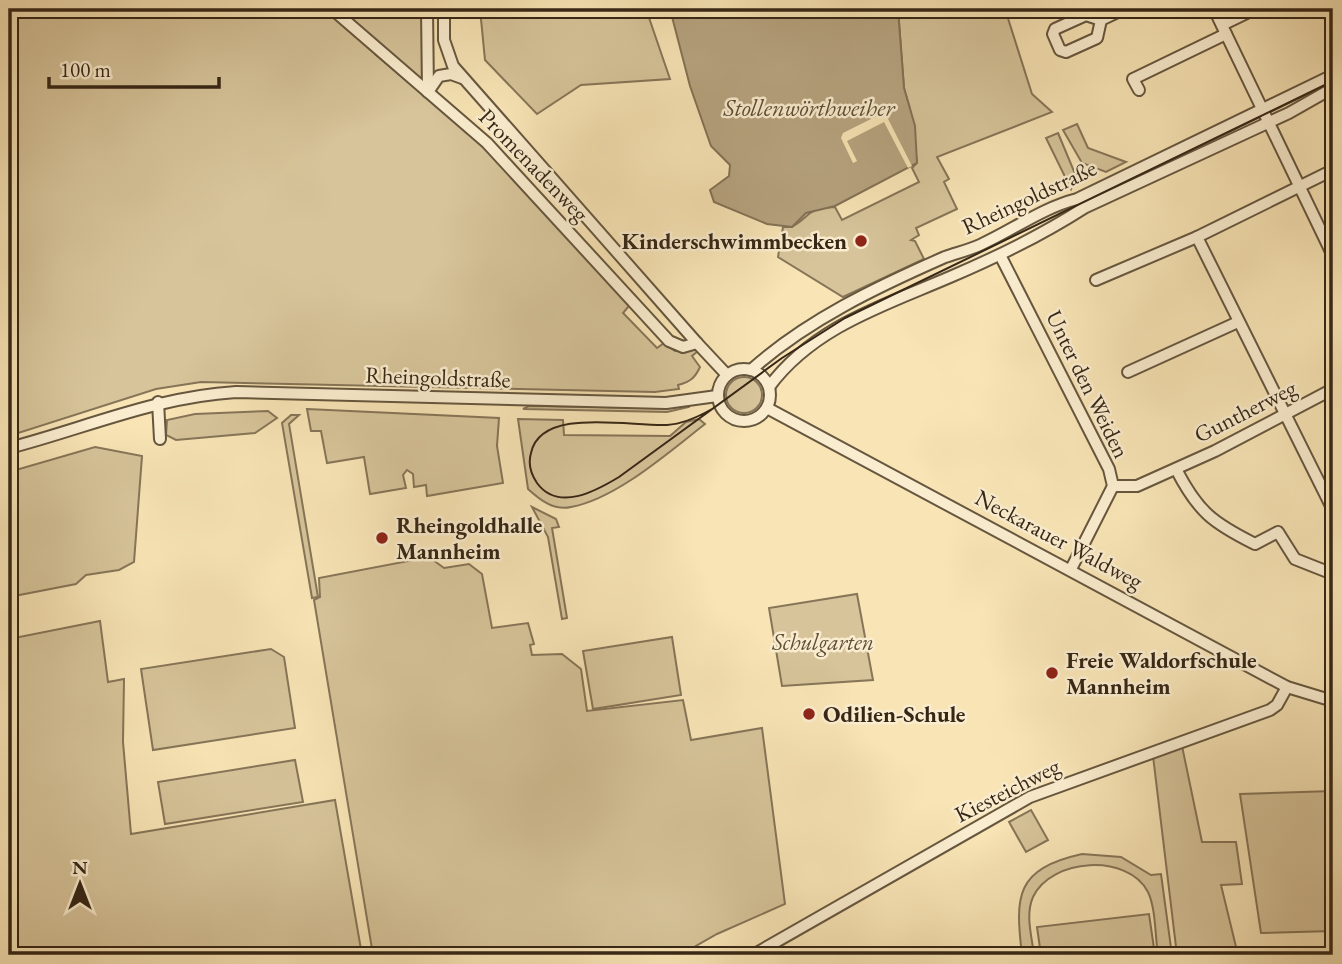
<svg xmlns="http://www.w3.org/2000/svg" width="1342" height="964" font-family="'EB Garamond',serif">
<rect width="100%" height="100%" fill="#f8e4b5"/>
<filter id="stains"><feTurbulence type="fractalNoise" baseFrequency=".00286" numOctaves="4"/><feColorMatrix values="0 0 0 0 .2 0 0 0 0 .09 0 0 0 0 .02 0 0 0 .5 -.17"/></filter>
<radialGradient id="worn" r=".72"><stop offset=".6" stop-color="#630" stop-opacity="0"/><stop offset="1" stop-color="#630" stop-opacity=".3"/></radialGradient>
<g fill="#d7c49a" stroke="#867558" stroke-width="2">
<path d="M9,9H424V81L375,54L492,153L613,286L629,306L623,313L657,348L664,343L675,351L695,348L698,351L692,356L700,367C695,378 690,382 678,385L679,389L655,392L201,382L156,389L9,436Z"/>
<polygon points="480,9 646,9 670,79 581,85 537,114 485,60"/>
<path d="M898,9H1005L1032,94L1052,112L937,157L949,179L944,182L957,209L916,228L919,235L911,240L915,241L924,259L843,297L778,257L783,227H792C813,215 804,209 835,207L842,220L919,182L912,168L917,163L910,109L904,88Z"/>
<polygon points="1077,124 1088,148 1126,162 1106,172 1082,163 1063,130"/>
<polygon points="1058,133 1076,176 1071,189 1046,138"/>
<circle cx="744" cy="395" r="18"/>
<polygon points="691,403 689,407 667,412 523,409 529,406 667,408"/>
<polygon points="307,409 499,418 497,446 503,483 427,496 426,485 414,487 413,474 407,470 403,475 406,488 370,494 364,457 327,463 321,431 311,431"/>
<polygon points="268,411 277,418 255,433 176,440 166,435 167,420 195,414"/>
<polygon points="291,415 299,415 289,424 318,597 312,598 282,423"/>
<path d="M518,419L563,420L564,435L670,436L686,422L699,419L705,424C669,452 616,499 571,507C554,511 540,500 528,489Z"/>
<polygon points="95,447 142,456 134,562 119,570 86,575 76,584 9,597 9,472"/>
<polygon points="532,507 556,519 559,527 552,528 567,618 562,619 548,537"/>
<polygon points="429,557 444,568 469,564 482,574 492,628 528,623 534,644 530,645 532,655 562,654 581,669 587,711 683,700 691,740 762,728 785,904 717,934 680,955 373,955 314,600 320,597 319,578"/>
<polygon points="857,594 873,680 782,686 769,608"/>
<polygon points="100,621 108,682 124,679 123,742 131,834 335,800 362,955 9,955 9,639"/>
<polygon points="672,637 681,695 593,709 583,651"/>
<polygon points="271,649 284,657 295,728 153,750 141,669"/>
<polygon points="1182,746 1202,842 1236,842 1242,884 1221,885 1238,955 1177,955 1153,756"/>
<polygon points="295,760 303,802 165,824 158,782"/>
<polygon points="1333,791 1333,931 1261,933 1240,794"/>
<polygon points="1031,810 1048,840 1026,852 1009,822"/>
<path d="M1082,854L1121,857L1151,875L1161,874L1172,955H1158C1155,936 1156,909 1148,892C1128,853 1051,858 1033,897C1025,915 1032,937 1034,955H1022C1015,896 1015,869 1082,854Z"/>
<polygon points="1149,914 1155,955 1041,955 1037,927"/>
</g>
<polygon fill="#b6a37f" stroke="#837155" stroke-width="2" points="670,9 898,9 904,88 915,126 917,163 835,206 806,213 792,227 767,224 714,202 710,190 729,176 730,165 711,146 690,86"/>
<polygon fill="#f8e4b5" points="881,114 886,115 912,166 908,168 884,122 847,141 857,161 853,163 841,138 843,133"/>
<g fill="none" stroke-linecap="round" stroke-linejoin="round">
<defs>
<g id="minor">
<polyline points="332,9 487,143 669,341 683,347 697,343 727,375"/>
<polyline points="427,9 428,92"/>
<polyline points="444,9 444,40 453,66 697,343"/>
<polyline points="1214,9 1333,256"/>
<polyline points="1101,20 1097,38 1066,52 1060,50 1053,34 1055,29 1086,15 1101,20 1124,9"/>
<polyline points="1222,25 1255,9"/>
<polyline points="1139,90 1133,79 1226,34"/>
<polyline points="428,92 439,76 451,74 462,78"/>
<polyline points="1333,170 1197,237 1333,510"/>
<polyline points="1000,255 1109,469 1113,486 1071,569"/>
<polyline points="1096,280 1197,237"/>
<circle cx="744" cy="395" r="26"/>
<path d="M751,370C807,320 877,287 945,257C956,253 969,250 980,245C1013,230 1042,208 1077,199L1333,75"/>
<polyline points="1128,372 1238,322"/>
<path d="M769,387C813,327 885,305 950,277C997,257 1042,235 1084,208L1289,113L1333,88"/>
<polyline points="158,402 160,439"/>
<polyline points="767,408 1287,687 1333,701"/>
<path d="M9,448C86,428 155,397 236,392L666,403L717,396"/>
<path d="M1176,469C1198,512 1213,523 1255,544L1278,532L1295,559L1333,574"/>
<polyline points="1113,486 1137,486 1215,451 1333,389"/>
<polyline points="753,955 1030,797 1270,710 1277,705 1287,687"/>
</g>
</defs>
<use href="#minor" stroke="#66563e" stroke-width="14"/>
<use href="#minor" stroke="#faedcf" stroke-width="10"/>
<path stroke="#362616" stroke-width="2" d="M712,409C698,417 683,424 667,425C631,427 541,406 531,453C528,463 531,474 537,483C558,512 596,491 619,477L782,358L845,318L1333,81"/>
</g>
<g fill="#8f2418" stroke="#faedcf" stroke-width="2.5">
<circle cx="861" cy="241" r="7"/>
<circle cx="382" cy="538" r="7"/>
<circle cx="1052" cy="673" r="7"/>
<circle cx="809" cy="714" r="7"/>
</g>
<g text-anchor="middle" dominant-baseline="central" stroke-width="5" stroke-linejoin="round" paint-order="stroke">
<g font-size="23" fill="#362616" stroke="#faedcf">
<text transform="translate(534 165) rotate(46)">Promenadenweg</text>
<text transform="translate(1029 197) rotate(-25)">Rheingoldstraße</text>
<text transform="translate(438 377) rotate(2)">Rheingoldstraße</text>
<text transform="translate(1088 384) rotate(64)">Unter den Weiden</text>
<text transform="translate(1245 411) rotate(-27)">Guntherweg</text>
<text transform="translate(1059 539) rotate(28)">Neckarauer Waldweg</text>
<text transform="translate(1007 790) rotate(-27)">Kiesteichweg</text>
</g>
<g font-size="23" font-weight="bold" fill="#362616" stroke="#faedcf" text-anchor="start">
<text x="847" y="241" text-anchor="end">Kinderschwimmbecken</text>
<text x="396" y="525">Rheingoldhalle<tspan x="396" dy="26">Mannheim</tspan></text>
<text x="1066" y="660">Freie Waldorfschule<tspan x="1066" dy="26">Mannheim</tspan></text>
<text x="823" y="714">Odilien-Schule</text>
</g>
<g font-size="23" font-style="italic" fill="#5e4e37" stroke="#faedcf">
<text x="823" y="642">Schulgarten</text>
</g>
<g font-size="24" font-style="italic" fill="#5c4c36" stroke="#faedcf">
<text x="809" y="107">Stollenwörthweiher</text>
</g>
</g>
<rect width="1342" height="964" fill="none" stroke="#f8e4b5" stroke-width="35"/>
<rect x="10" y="10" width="1321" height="943" fill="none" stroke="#362616" stroke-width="3.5"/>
<rect x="18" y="18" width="1307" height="929" fill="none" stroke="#362616" stroke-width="2"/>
<g transform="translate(80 884)" stroke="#faedcf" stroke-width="5" paint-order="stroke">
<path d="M0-5L12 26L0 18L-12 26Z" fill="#362616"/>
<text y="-10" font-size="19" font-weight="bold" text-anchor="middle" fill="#362616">N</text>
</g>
<path d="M49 77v10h170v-10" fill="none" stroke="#362616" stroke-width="3.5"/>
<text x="60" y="77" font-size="21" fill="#362616" stroke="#faedcf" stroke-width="5" paint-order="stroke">100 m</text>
<rect width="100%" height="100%" filter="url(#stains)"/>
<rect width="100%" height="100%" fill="url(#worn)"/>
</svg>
